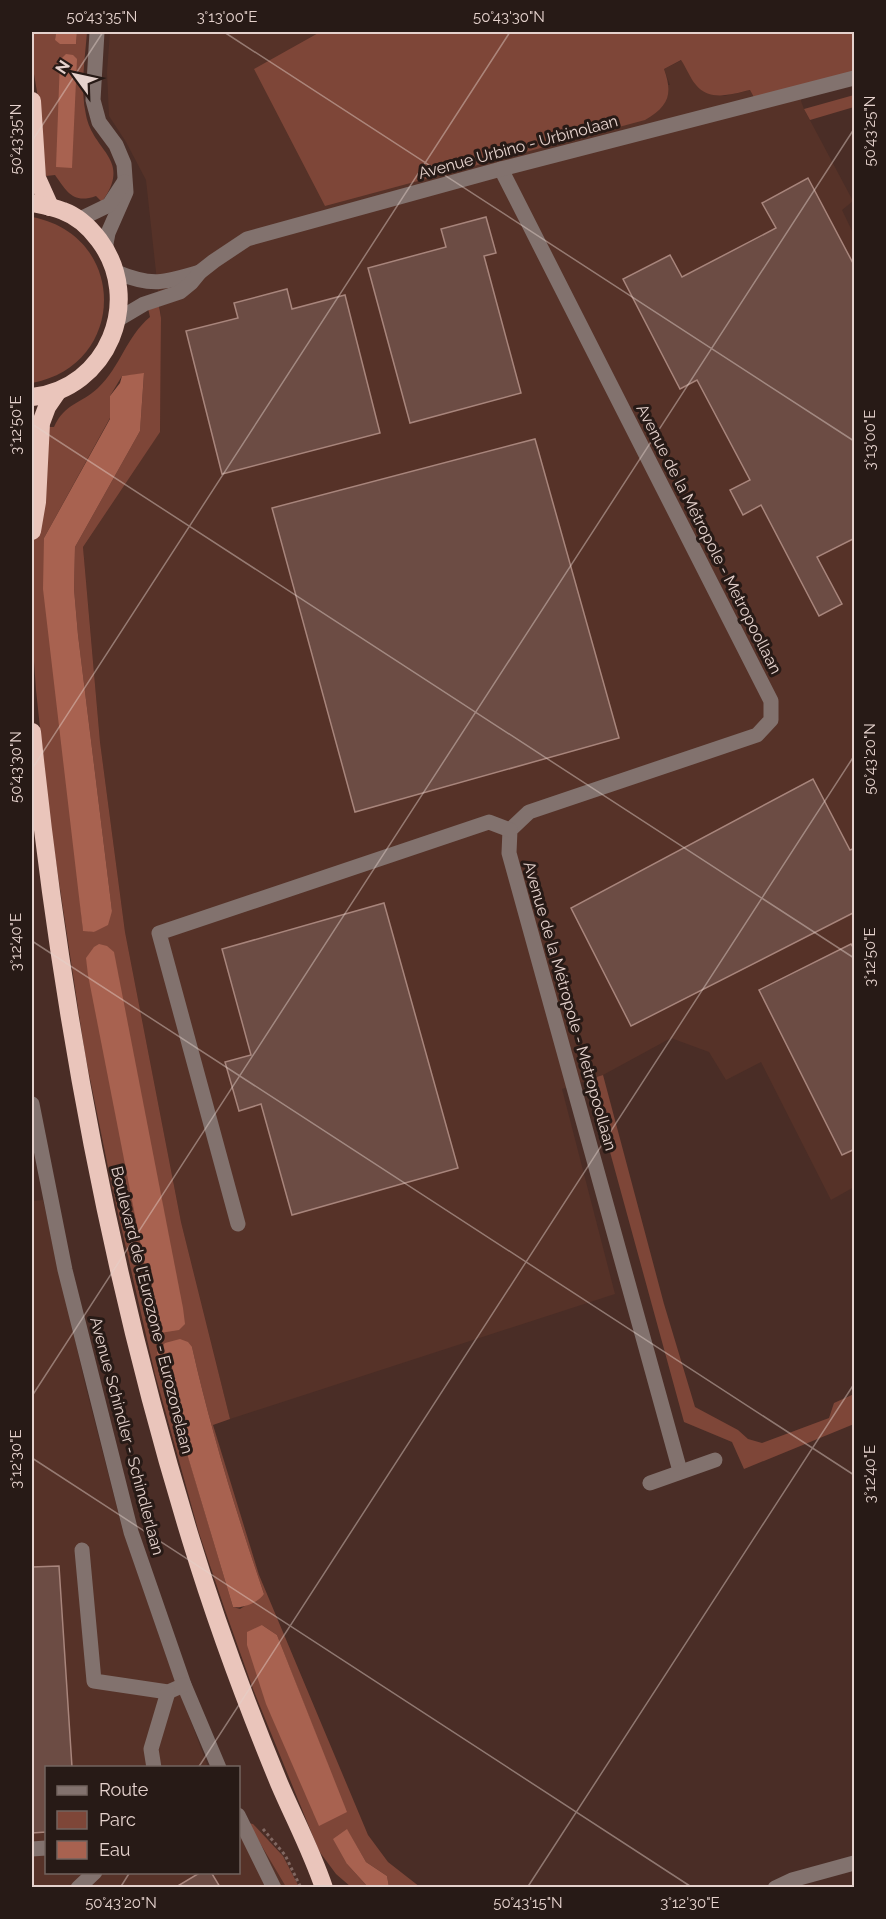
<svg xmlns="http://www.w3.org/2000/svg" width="886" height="1919" font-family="Raleway,sans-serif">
<rect width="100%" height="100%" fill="#4a2d26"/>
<g fill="#563228">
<polygon points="110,32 320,32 255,69 670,85 664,69 682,60 696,85 724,96 751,90 804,87 801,101 804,109 853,201 842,210 854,235 854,1187 831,1200 761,1062 726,1080 709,1052 671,1038 603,1075 562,1089 615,1294 230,1419 181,1222 125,932 100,742 83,547 160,431 161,318 146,180 126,142 109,116 107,72"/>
<polygon points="43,1200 86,1388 123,1531 162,1644 208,1767 46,1768 46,1872 238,1872 239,1828 248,1823 286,1887 32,1888 32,1201"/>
</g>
<g fill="#7e4638" fill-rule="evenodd">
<path d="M32,32H56L55,40L76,44L77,32H87C85,59 80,88 86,115C93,152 133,159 102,202L96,196C73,204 67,192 55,175L46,176L43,161L40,110L32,62Z"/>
<path d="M320,32H854V74L755,99L750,90C732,94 710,102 696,85C690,78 686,67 681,60L664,69C673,94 669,106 645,120L325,206L254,69Z"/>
<polygon points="854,95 854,107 810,120 804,109"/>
<path d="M32,217C128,235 128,365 32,383Z"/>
<path d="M159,306L161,318L160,432L83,547L100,742L125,932L181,1222L230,1419L213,1425L259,1575L368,1835L388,1862L420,1887H389L387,1876L366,1862L347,1830V1864L368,1887H351L336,1874L319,1851L253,1689L225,1610L199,1533L155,1374L112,1187L85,1054L50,822L36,690L32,633V551L43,489L45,427H54C65,403 81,404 98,388C121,366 126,337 150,317L148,308ZM144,374L140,431L75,547L74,589L78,635L112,911L94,932L83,930L44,538L110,418V396L122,376ZM192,1347C211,1431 236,1512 264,1594L240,1609L233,1607L157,1352ZM262,1625L277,1635L346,1812Z"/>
<polygon points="603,1075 664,1304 695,1407 738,1430 748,1439 762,1443 829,1418 834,1403 854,1394 854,1424 744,1469 732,1442 684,1422 590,1079"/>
<polygon points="248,1823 253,1824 283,1856 299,1887 286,1887"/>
</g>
<g fill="#a86250">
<polygon points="56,32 77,32 76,44 60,44 55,40"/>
<polygon points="66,54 73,55 77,59 72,168 56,167 60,60"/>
<polygon points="144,373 140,431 75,547 74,589 78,635 112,911 108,925 94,932 83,931 43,589 44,538 110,419 110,396 120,383 122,376"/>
<polygon points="99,944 107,946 114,952 183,1308 185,1324 179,1330 160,1333 157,1328 88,975 86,958 94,947"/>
<path d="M180,1339L188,1342L192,1347C211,1431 236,1512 264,1594C259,1602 243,1609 233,1607L158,1357L157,1352L165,1343Z"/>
<polygon points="262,1625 277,1635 347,1812 319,1826 266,1704 247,1645 247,1632"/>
<polygon points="347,1829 366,1862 387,1876 389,1887 368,1887 347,1864 333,1839"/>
</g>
<g fill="#6c4c44" stroke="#a8857c" stroke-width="1.5">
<polygon points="808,178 855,267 855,538 817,557 842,604 819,616 761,505 743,515 730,490 750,480 697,380 680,389 623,279 670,255 682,277 776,228 762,203"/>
<polygon points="486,217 496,253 484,256 521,393 410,423 368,268 446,247 441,229"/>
<polygon points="287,289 292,309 345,295 380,433 222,474 186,331 238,318 234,303"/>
<polygon points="535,439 619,738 355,812 272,508"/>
<polygon points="813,779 850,850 855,848 855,912 631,1026 571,908"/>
<polygon points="384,903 458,1168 292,1215 261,1104 239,1111 225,1062 251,1055 222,949"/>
<polygon points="851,944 855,950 855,1149 842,1155 759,990"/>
<polygon points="59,1566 72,1767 46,1767 46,1832 32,1833 32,1567"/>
<polygon points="201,1872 211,1872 220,1887 176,1887"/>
</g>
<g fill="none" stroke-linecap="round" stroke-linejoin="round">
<polyline stroke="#816761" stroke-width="3" stroke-dasharray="3 3" stroke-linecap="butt" points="263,1829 285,1855 301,1888"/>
<g stroke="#82726e" stroke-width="15">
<polyline points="97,32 93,100 99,122 116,145 124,164 126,192 108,233 105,249"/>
<polyline points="501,169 771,701 771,720 757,735 529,812 510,830 509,853 680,1471"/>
<polyline points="78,220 109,205 124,182"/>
<path d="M116,272C152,287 164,283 200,272"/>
<polyline points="117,320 144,304 180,292 191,283 200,272 214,261 247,239 501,169 854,78"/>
<polyline points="32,1104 65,1270 131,1532 184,1685 219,1768"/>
<polyline points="238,1224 159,933 489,822 510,830"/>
<polyline points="650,1483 715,1460"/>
<polyline points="82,1550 94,1681 168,1692 184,1685"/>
<polyline points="154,1768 151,1749 168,1692"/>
<polyline points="238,1815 274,1888"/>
<polyline points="32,1849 46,1848"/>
<polyline points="78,1888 95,1872"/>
<polyline points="775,1888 792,1880 854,1863"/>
</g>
<g stroke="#eac5bb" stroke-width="18">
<polyline points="32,101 37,178 50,207"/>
<path d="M32,203C42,205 53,207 63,211C77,216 90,228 99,240C144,300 108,389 32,397"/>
<polyline points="32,531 37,502 41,423 47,407 58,391"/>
<path d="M32,732C60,1005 110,1277 191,1540C216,1622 246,1703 279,1783C294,1818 312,1852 324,1888"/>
</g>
</g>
<path fill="none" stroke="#e5d2cd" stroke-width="1.5" stroke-opacity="0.45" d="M224,32L854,441M32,141L103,32M32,424L854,958M32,769L510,32M32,941L854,1475M32,1396L854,129M32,1458L693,1888M198,1768L854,756M120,1888L130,1872M527,1888L854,1384"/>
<g text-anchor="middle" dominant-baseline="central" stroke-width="6" stroke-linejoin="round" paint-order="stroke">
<g font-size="16" fill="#e5d2cd" stroke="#271a16">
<text transform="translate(518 147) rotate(-15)">Avenue Urbino - Urbinolaan</text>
<text transform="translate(709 539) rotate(63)">Avenue de la Métropole - Metropoollaan</text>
<text transform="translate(570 1006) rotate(74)">Avenue de la Métropole - Metropoollaan</text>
<text transform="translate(152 1310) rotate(76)">Boulevard de l'Eurozone - Eurozonelaan</text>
<text transform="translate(127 1436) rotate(75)">Avenue Schindler - Schindlerlaan</text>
</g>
</g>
<rect width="886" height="1919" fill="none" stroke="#271a16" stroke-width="66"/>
<rect x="45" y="1766" width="195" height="108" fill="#271a16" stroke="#73645f" stroke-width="1.5"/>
<rect x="57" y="1786" width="30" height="9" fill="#82726e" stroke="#73645f" stroke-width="1.5"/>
<text x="99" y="1796" font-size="18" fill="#e5d2cd">Route</text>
<rect x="57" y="1811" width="30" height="18" fill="#7e4638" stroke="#73645f" stroke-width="1.5"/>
<text x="99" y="1826" font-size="18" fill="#e5d2cd">Parc</text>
<rect x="57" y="1841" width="30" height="18" fill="#a86250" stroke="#73645f" stroke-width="1.5"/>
<text x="99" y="1856" font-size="18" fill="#e5d2cd">Eau</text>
<g transform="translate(75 75) rotate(303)" stroke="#271a16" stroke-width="4.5" paint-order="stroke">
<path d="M0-4.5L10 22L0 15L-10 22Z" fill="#e5d2cd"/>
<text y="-9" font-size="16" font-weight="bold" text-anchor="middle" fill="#e5d2cd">N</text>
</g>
<rect x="33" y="33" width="820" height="1853" fill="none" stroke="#e5d2cd" stroke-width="2"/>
<g font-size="15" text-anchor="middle" fill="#e5d2cd">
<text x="102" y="22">50°43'35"N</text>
<text x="227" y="22">3°13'00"E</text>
<text x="509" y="22">50°43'30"N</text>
<text transform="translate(870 131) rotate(-90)" y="5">50°43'25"N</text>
<text transform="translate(16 139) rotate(-90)" y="5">50°43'35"N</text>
<text transform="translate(16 425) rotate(-90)" y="5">3°12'50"E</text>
<text transform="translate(870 440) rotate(-90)" y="5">3°13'00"E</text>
<text transform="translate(870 759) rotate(-90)" y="5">50°43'20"N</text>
<text transform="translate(16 767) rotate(-90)" y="5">50°43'30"N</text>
<text transform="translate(16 942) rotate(-90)" y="5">3°12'40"E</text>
<text transform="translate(870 957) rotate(-90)" y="5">3°12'50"E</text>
<text transform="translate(16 1459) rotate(-90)" y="5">3°12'30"E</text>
<text transform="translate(870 1474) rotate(-90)" y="5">3°12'40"E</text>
<text x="121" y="1908">50°43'20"N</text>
<text x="528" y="1908">50°43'15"N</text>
<text x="690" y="1908">3°12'30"E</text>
</g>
</svg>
